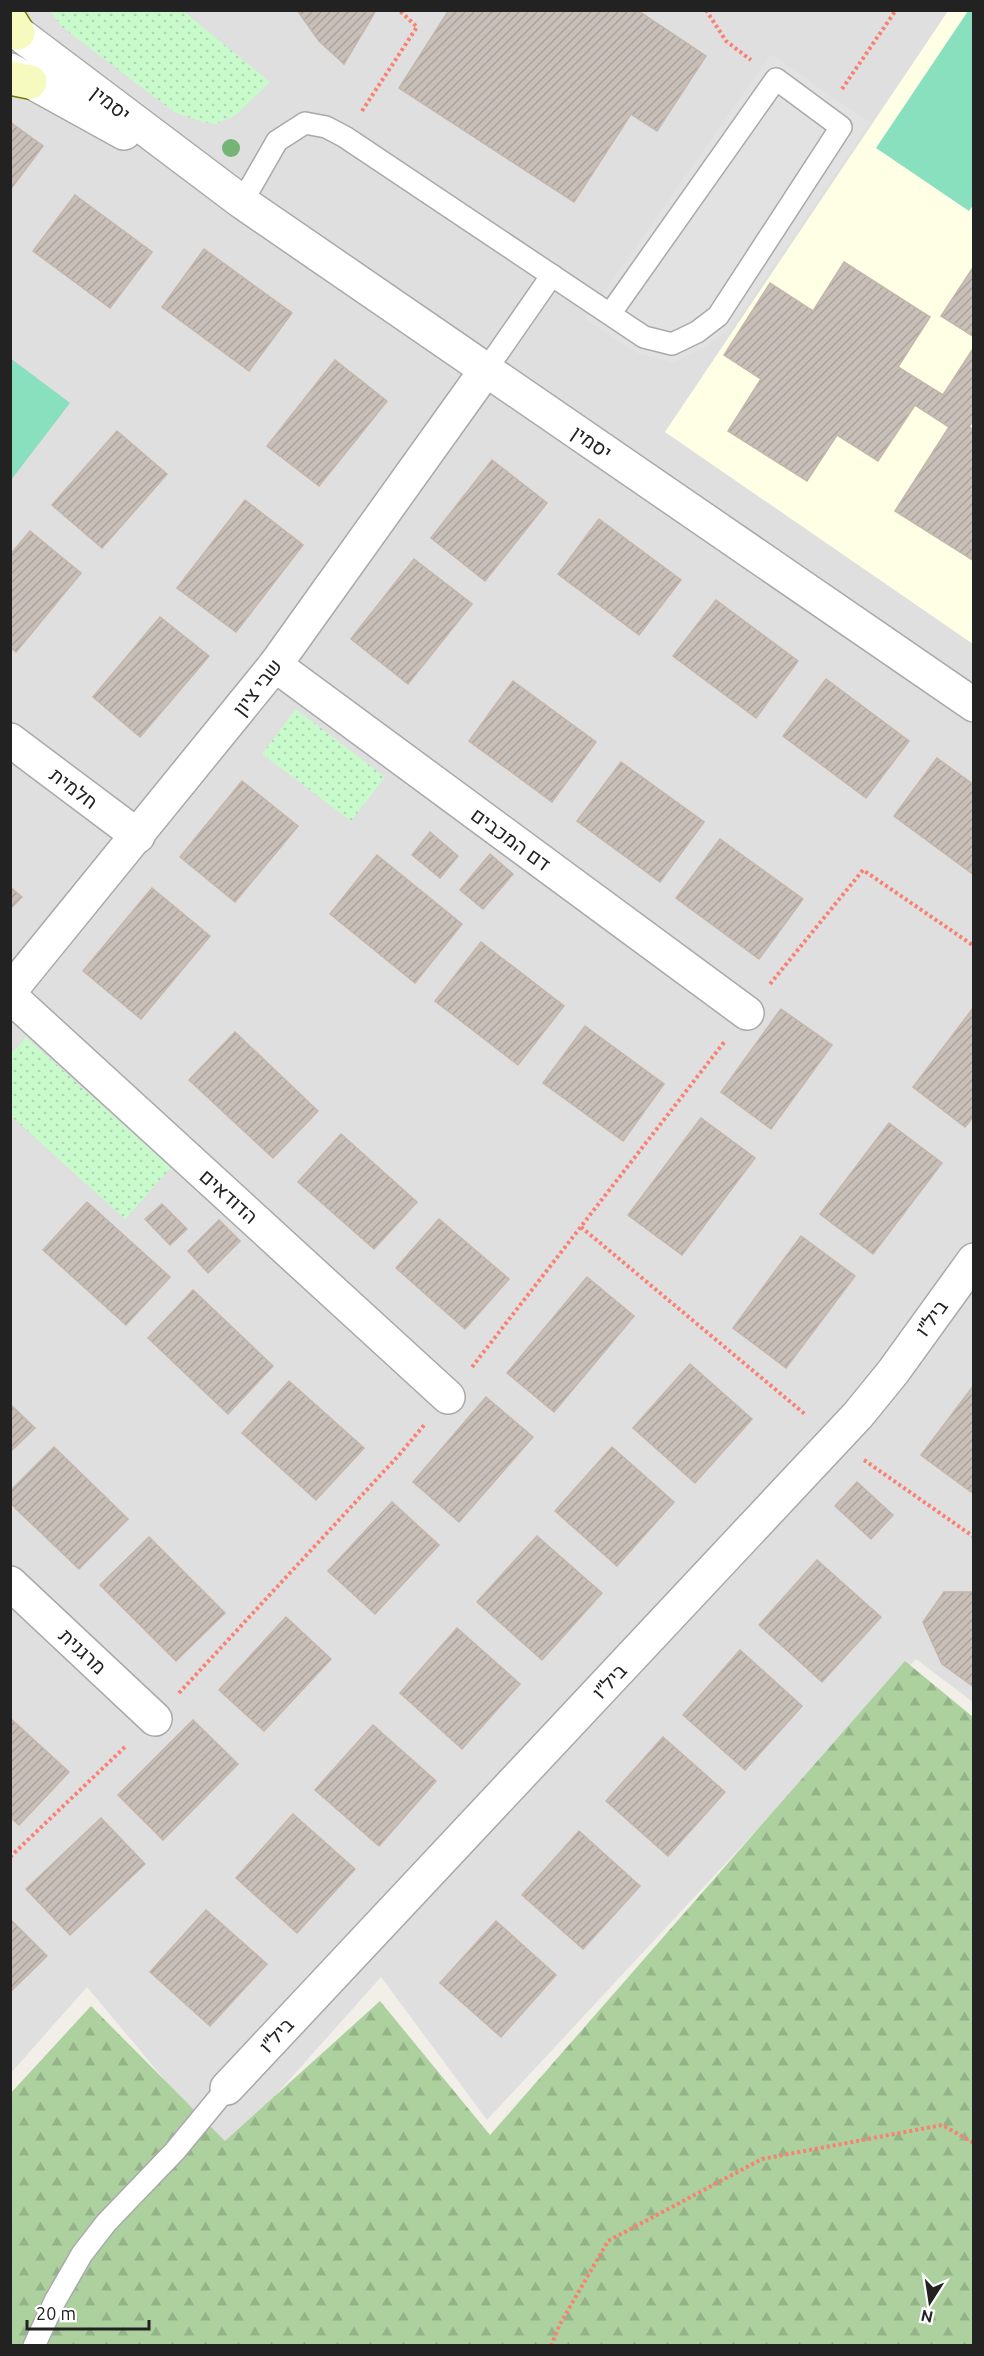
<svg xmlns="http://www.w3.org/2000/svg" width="984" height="2356" font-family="Ubuntu,Heebo,sans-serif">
<defs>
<pattern id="forest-firs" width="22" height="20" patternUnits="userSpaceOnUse" patternTransform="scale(1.5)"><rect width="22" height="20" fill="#add19e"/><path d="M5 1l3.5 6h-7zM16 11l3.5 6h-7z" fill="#95b388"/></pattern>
<pattern id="park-dots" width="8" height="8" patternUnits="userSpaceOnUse" patternTransform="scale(1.5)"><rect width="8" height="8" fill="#c8facc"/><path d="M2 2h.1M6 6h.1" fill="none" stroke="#acd6af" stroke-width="1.8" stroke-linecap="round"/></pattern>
<pattern id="building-hatch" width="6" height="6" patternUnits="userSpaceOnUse" patternTransform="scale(1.5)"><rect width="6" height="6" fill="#c7bfb8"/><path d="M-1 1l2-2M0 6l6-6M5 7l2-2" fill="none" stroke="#aba49e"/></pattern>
</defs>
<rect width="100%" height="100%" fill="#f2efe9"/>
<polygon fill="#e0dfdf" points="11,11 973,11 973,1702 916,1659 487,2120 381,1977 225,2152 87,1987 11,2073"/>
<polygon fill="#ffffe5" points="948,11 973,11 973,644 665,432"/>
<polygon fill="url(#forest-firs)" points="905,1661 973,1717 973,2345 11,2345 10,2094 91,2006 225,2141 380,2001 490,2135"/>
<g fill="url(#park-dots)">
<polygon points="50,11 183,11 270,82 236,115 216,124 203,122 174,112 62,27"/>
<polygon points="296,709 385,777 351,821 262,754"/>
<polygon points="26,1037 171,1168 125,1219 11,1116 11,1054"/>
</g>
<g fill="#88e0be">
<polygon points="968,11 974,11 974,204 969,211 876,148"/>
<polygon points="10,358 70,403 11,480 10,480"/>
</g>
<polygon fill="#e2e2e2" points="771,54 870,123 730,329 706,346 673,363 637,353 585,319"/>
<g fill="url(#building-hatch)" stroke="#c4b6ab" stroke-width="1.5">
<polygon points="297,10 374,10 375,12 344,64 319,41"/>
<polygon points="449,10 637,10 706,56 657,131 631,114 574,202 399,88"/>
<polygon points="10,122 43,146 10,190"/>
<polygon points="75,195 152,252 110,308 33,251"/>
<polygon points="204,249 292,313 249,371 162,307"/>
<polygon points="844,262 930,317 898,367 943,395 974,347 974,419 969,427 974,430 974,561 895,511 949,427 915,405 878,461 837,435 807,481 728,431 761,379 724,355 770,283 813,311"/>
<polygon points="974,266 974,337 941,316"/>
<polygon points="335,360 387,401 319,486 267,446"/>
<polygon points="117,431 167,474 102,548 52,505"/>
<polygon points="492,460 547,503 485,581 431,538"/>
<polygon points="245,500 303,545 236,632 177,588"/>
<polygon points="599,519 681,580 639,635 558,574"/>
<polygon points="30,531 81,573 16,652 10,647 10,555"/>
<polygon points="414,559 472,604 408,684 351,639"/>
<polygon points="716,600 798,661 756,718 673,656"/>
<polygon points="160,617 209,656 140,737 93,697"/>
<polygon points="826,679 909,741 866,798 783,736"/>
<polygon points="513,681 596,742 552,802 469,741"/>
<polygon points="937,758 974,785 974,875 894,816"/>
<polygon points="621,762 704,822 660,882 577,821"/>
<polygon points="242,781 298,826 235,902 180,857"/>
<polygon points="430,832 458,856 440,878 412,855"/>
<polygon points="720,839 803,899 759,959 676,898"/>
<polygon points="490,854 513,874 483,909 460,890"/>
<polygon points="377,855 462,924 415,983 330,914"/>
<polygon points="10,887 22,897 10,909"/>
<polygon points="152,888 210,936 141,1019 83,971"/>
<polygon points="481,942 564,1006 518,1065 435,1001"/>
<polygon points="974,1007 974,1116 965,1127 913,1087"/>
<polygon points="781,1009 832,1045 771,1129 721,1092"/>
<polygon points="585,1026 664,1084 623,1141 543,1083"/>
<polygon points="235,1032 318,1111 273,1158 189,1080"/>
<polygon points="701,1118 755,1158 682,1255 628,1215"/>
<polygon points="889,1123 942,1163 873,1254 820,1214"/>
<polygon points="341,1134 417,1202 374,1249 298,1182"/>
<polygon points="87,1202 170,1277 126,1325 43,1250"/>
<polygon points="162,1204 187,1229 170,1245 145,1219"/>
<polygon points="439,1219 509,1279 465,1329 396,1268"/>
<polygon points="219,1220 240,1241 208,1273 188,1251"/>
<polygon points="801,1236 855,1276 786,1368 733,1328"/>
<polygon points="587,1277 634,1316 554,1412 507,1373"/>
<polygon points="193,1290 273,1366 228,1414 148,1338"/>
<polygon points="690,1364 752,1419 695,1483 633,1428"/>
<polygon points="289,1381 364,1448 316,1500 242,1433"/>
<polygon points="974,1385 974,1488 971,1492 921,1455"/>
<polygon points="486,1397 533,1437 459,1522 413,1482"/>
<polygon points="10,1404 35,1428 10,1452"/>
<polygon points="54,1447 128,1519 79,1569 10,1503 10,1491"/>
<polygon points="612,1447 674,1502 617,1566 555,1511"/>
<polygon points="857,1482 893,1515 871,1539 835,1506"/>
<polygon points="392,1502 439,1545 375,1614 328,1571"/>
<polygon points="537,1536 602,1593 542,1660 477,1602"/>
<polygon points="149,1537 225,1613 176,1661 100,1585"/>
<polygon points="817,1560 881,1617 822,1682 759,1625"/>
<polygon points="944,1592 974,1592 974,1687 942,1664 923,1622"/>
<polygon points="286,1617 331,1659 264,1731 219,1690"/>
<polygon points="457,1628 520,1684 462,1749 400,1693"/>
<polygon points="740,1650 802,1706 745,1770 683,1715"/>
<polygon points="10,1718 69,1772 19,1825 10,1817"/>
<polygon points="193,1720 238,1764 163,1840 118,1795"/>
<polygon points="373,1725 436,1781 379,1846 315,1790"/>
<polygon points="663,1737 725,1792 668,1856 606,1801"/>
<polygon points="293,1814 355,1869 297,1933 236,1878"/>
<polygon points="101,1818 145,1864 70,1935 26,1889"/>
<polygon points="579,1831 640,1886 583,1949 522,1895"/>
<polygon points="206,1910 267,1964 210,2026 150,1972"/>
<polygon points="10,1919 47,1956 10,1992"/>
<polygon points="496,1921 556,1975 501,2037 440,1983"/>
</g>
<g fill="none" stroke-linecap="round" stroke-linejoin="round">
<defs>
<g id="service">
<polyline points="242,202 277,141 305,123 326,127 345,137 644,337 672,344 697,332 718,316 841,127 776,79 610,314"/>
<polyline points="486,370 552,275"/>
<polyline points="34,2346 55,2301 82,2254 106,2223 175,2151 227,2088"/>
</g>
<g id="minor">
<polyline points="10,27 242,202 974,705"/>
<polyline points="10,70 124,133"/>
<polyline points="275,665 747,1013"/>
<polyline points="10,740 138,836"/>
<polyline points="10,991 275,665 486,370"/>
<polyline points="10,996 448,1397"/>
<polyline points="10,1583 155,1719"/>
<polyline points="227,2088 858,1415 893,1372 974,1260"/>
</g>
<g id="secondary">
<polyline points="10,20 18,33"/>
<polyline points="10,78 30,82"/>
</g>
</defs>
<use href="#service" stroke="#a9a9a9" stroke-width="24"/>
<use href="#minor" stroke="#a9a9a9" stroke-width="36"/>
<use href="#secondary" stroke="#707d05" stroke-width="36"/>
<g stroke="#fa8072" stroke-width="4" stroke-dasharray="3 3" stroke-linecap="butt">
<polyline points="706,10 726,41 751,60"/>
<polyline points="842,89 896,10"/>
<polyline points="362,111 417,27 399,10"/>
<polyline points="770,984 863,870 974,946"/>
<polyline points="581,1227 806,1415"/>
<polyline points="472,1367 725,1041"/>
<polyline points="864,1460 974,1537"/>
<polyline points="179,1693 399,1455 425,1424"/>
<polyline points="10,1857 127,1745"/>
<polyline points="551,2346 560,2324 608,2241 762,2159 942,2125 974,2143"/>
</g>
<use href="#service" stroke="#fff" stroke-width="21"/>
<use href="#minor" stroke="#fff" stroke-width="33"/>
<use href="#secondary" stroke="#f7fabf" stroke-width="33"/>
</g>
<circle fill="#74b475" cx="231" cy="148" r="9"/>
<g text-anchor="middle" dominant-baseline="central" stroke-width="6" stroke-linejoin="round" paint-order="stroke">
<g font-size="20" fill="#222" stroke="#fff">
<text transform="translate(111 103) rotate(38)">יסמין</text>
<text transform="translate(592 442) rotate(34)">יסמין</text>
<text transform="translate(257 687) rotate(-52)">שבי ציון</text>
<text transform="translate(74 788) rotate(37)">חלמית</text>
<text transform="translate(511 839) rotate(36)">דם המכבים</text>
<text transform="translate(229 1196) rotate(42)">הדודאים</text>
<text transform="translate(931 1318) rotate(-54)">ביל״ו</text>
<text transform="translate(83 1651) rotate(43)">מרגנית</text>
<text transform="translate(609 1681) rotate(-47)">ביל״ו</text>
<text transform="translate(276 2035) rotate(-47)">ביל״ו</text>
</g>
</g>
<rect width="984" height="2356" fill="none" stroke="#222222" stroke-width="24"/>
<g transform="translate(930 2302) rotate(192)" stroke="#ffffff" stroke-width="4.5" paint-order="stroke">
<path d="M0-4.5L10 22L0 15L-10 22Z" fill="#222222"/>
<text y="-9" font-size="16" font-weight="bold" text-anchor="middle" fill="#222222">N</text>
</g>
<path d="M27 2320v9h122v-9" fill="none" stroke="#222222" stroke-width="3"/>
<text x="36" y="2320" font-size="18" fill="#222222" stroke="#ffffff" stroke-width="4.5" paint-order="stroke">20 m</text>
</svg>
